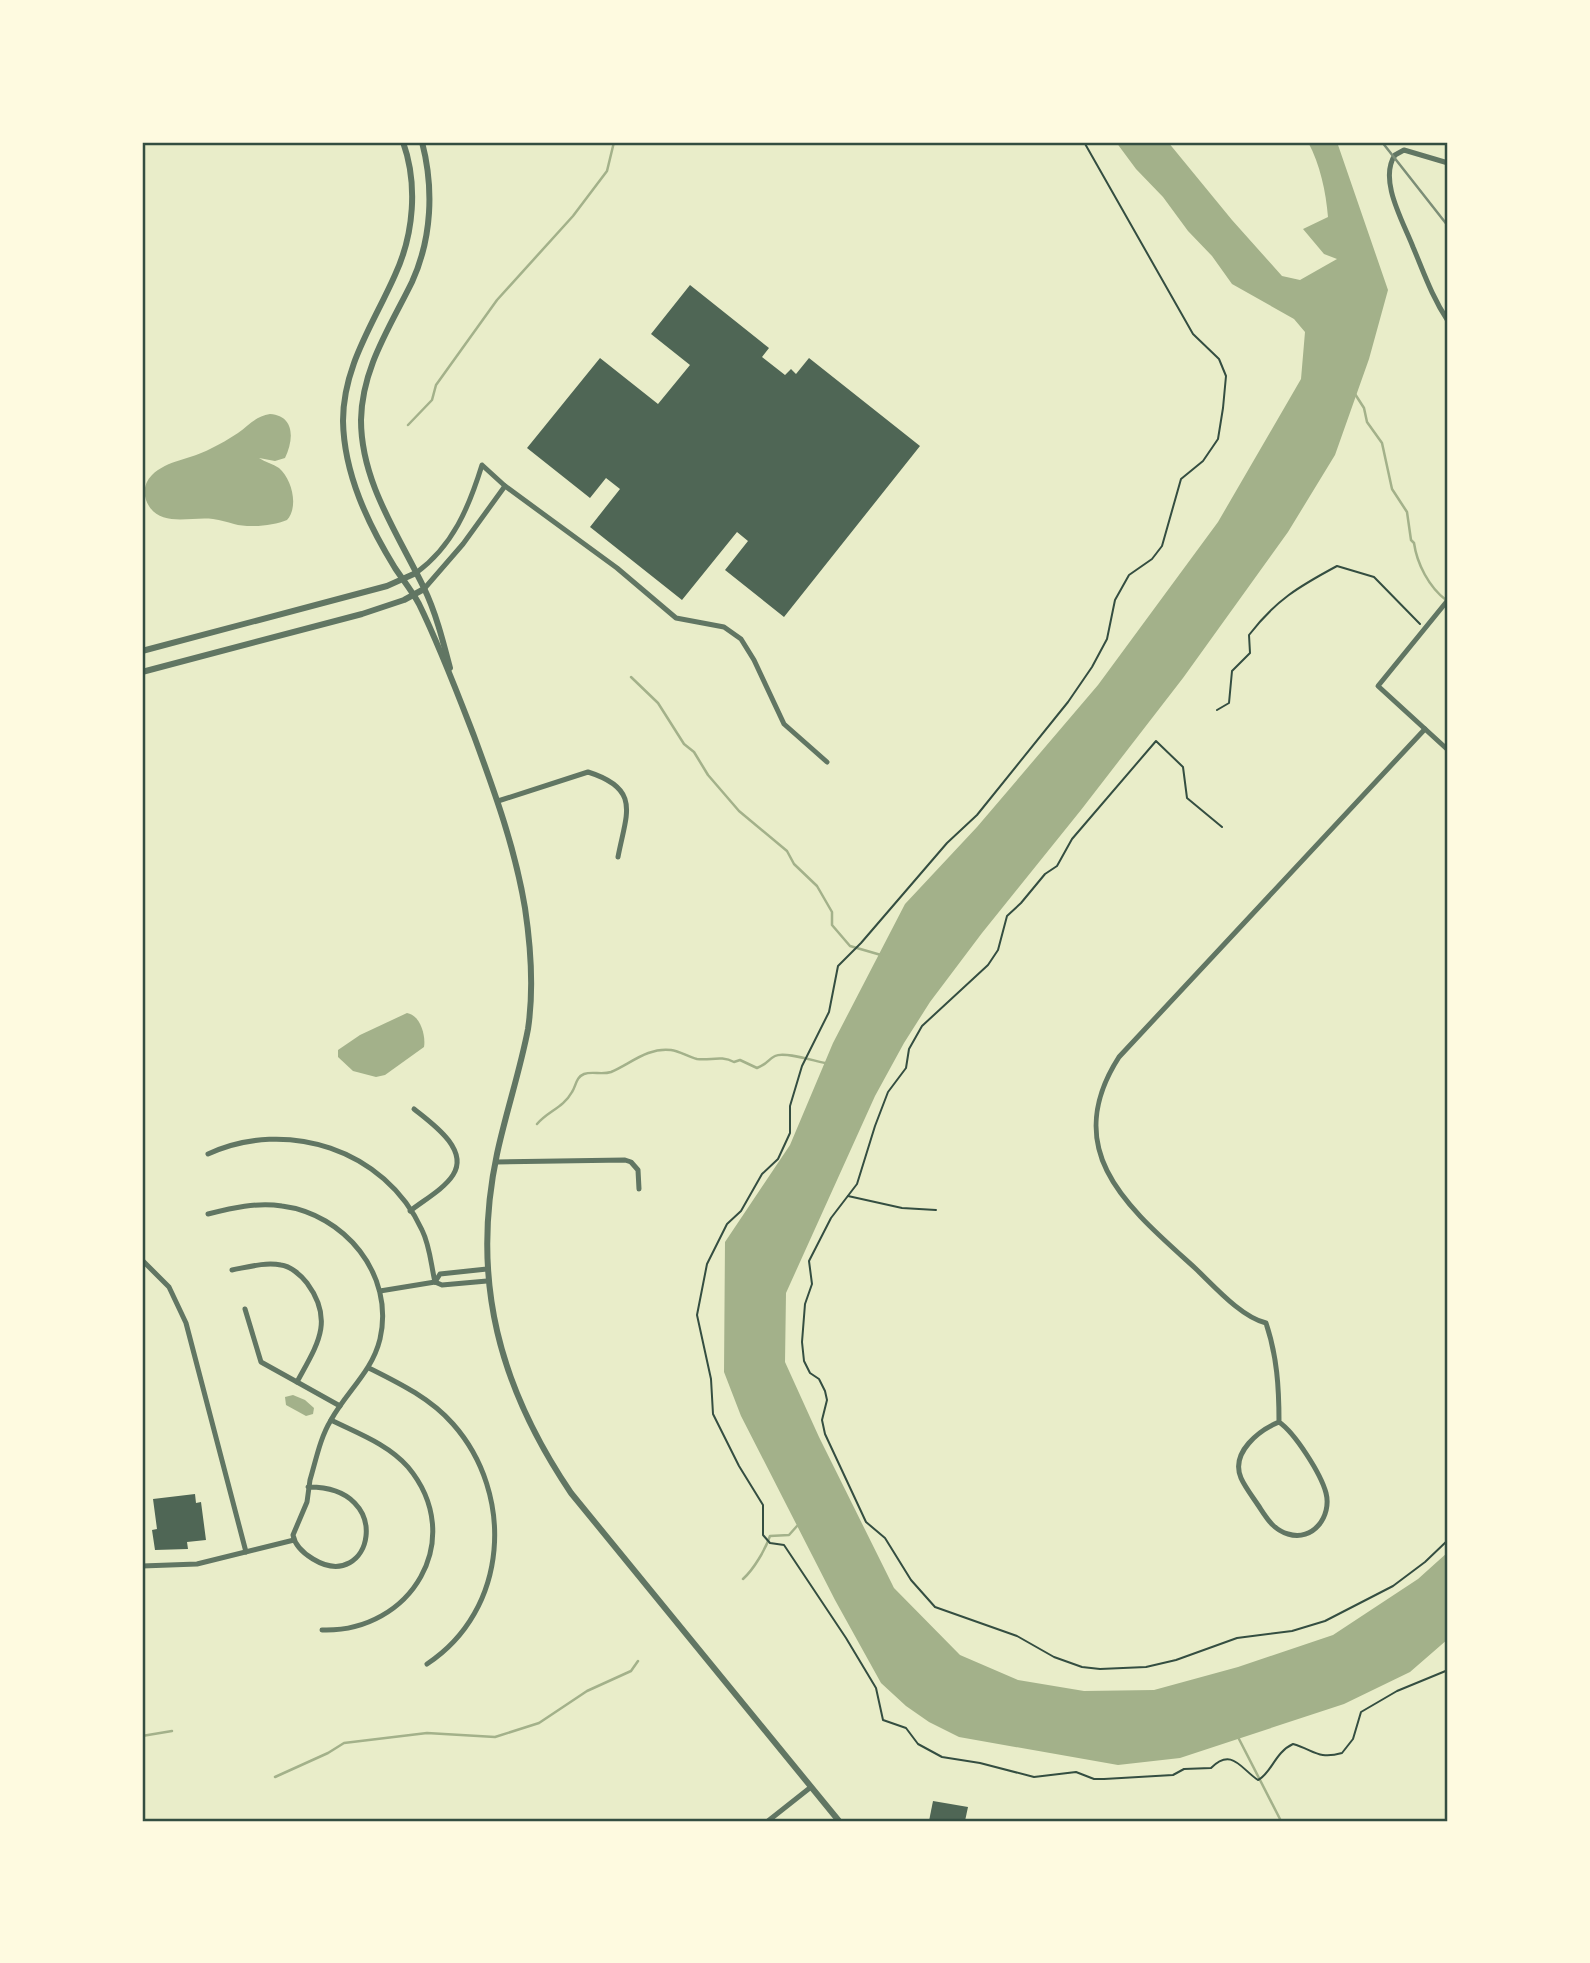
<svg xmlns="http://www.w3.org/2000/svg" width="1590" height="1963" font-family="Roboto,sans-serif">
<rect width="100%" height="100%" fill="#e9edc9"/>
<g fill="#a3b18a">
<path d="M1116,142H1168L1232,220L1282,276L1300,280L1337,259L1324,254L1303,229L1328,217C1326,192 1320,164 1308,142H1337L1388,290L1369,359L1335,455L1288,532L1183,678L1081,810L982,933L930,1002L904,1043L875,1096L786,1293L785,1362L819,1437L894,1588L960,1655L1018,1680L1084,1691L1154,1690L1238,1667L1333,1635L1418,1579L1448,1552V1639L1410,1672L1344,1704L1180,1758L1118,1765L959,1737L929,1722L906,1706L881,1683L835,1600L741,1416L724,1372L725,1242L790,1145L833,1043L905,904L977,827L1098,685L1218,522L1301,379L1305,332L1294,319L1232,284L1212,256L1188,231L1163,197L1136,169Z"/>
<path d="M270,414C295,416 294,439 285,458L275,461L259,458C265,462 273,464 279,468C292,479 299,507 287,520C273,526 248,528 234,524C227,522 221,520 213,519C190,516 157,529 146,500C143,491 145,482 152,475C167,460 192,459 210,449C220,444 229,439 238,433C249,425 256,416 270,414Z"/>
<path d="M407,1013C420,1015 426,1035 424,1047L385,1075L376,1077L353,1071L338,1057V1050L360,1035Z"/>
<polygon points="293,1395 305,1400 314,1408 313,1414 306,1416 286,1405 285,1397"/>
</g>
<g fill="none" stroke-linecap="round" stroke-linejoin="round">
<g stroke="#a3b18a" stroke-width="2.5">
<path d="M1355,394L1364,408L1367,422L1382,443L1392,489L1407,512L1411,540L1414,543C1417,564 1429,587 1446,600"/>
<polyline points="408,425 432,400 436,385 497,300 573,216 607,171 614,142"/>
<polyline points="631,677 658,703 684,744 694,752 708,775 739,811 787,851 794,864 817,886 832,912 832,925 850,946 881,955"/>
<path d="M537,1124C548,1111 563,1108 572,1092C576,1086 576,1077 584,1074C592,1071 602,1075 611,1072C630,1064 648,1047 671,1050C680,1051 688,1057 697,1059C710,1061 721,1055 734,1062L740,1060L757,1068C769,1063 767,1060 775,1056C784,1051 814,1061 825,1063"/>
<path d="M743,1579C754,1569 765,1550 770,1536L789,1535L797,1526"/>
<polyline points="142,1736 172,1731"/>
<polyline points="1239,1739 1281,1821"/>
<polyline points="275,1777 328,1753 344,1743 427,1733 495,1737 539,1723 587,1691 631,1671 638,1661"/>
</g>
</g>
<g fill="#4f6655">
<polygon points="690,285 769,348 762,357 785,375 791,369 796,374 809,358 920,446 784,617 725,570 748,541 737,532 682,600 590,527 620,489 606,478 590,498 527,448 600,358 658,404 690,365 651,334"/>
<polygon points="195,1494 196,1503 201,1502 206,1540 187,1542 188,1549 155,1550 152,1530 157,1529 153,1499"/>
<polygon points="933,1801 968,1807 965,1821 929,1821"/>
</g>
<g fill="none" stroke-linecap="round" stroke-linejoin="round">
<g stroke="#344e41" stroke-width="2">
<path d="M1084,142L1193,334L1219,359L1226,376L1223,408L1218,439L1203,461L1181,479L1162,546L1152,559L1129,575L1115,600L1107,639L1092,667L1068,702L977,815L947,843L861,943L838,966L829,1012L802,1066L790,1106V1133L778,1159L762,1174L741,1211L727,1224L707,1264L697,1315L711,1379L713,1414L739,1466L763,1505V1535L770,1543L784,1545L846,1638L876,1688L883,1720L906,1728L918,1744L942,1757L980,1763L1034,1777L1076,1772L1094,1779H1104L1173,1775L1184,1769L1211,1768C1232,1747 1241,1769 1258,1780C1271,1774 1275,1752 1293,1744C1314,1750 1318,1760 1342,1753L1353,1739L1361,1712L1397,1691L1448,1670"/>
<path d="M1217,710L1229,703L1232,671L1250,653L1249,635C1276,600 1298,587 1337,566L1374,577L1420,624"/>
<polyline points="1222,827 1187,798 1183,767 1156,741 1072,839 1057,866 1045,874 1021,903 1007,916 998,950 988,965 922,1026 909,1049 906,1068 888,1092 875,1126 857,1184 831,1218 809,1261 812,1284 805,1304 802,1342 804,1361 810,1373 819,1379 825,1391 827,1400 822,1420 825,1434 866,1522 885,1538 911,1580 935,1607 1017,1636 1054,1657 1082,1667 1100,1669 1146,1667 1176,1660 1237,1638 1292,1631 1325,1621 1393,1586 1425,1562 1448,1540"/>
<polyline points="848,1196 902,1208 936,1210"/>
</g>
<g stroke="#617663" stroke-width="5">
<path d="M1448,163L1404,150L1395,155C1378,180 1404,223 1413,247C1424,273 1432,297 1448,321"/>
<path d="M416,573C453,546 469,507 482,465L505,486L617,568L676,618L724,627L741,639L754,660L784,724L827,762"/>
<polyline points="424,589 463,544 505,486"/>
<polyline points="1448,600 1378,686 1448,750"/>
<path d="M498,801L588,772C642,789 626,814 618,857"/>
<path d="M208,1154C286,1118 385,1149 422,1230C430,1246 431,1265 435,1282"/>
<polyline points="496,1162 625,1160 631,1162 638,1170 639,1189"/>
<path d="M410,1211C424,1200 444,1189 453,1175C470,1149 430,1122 414,1109"/>
<path d="M208,1214C232,1208 257,1202 282,1206C344,1214 395,1274 380,1339C372,1372 347,1391 331,1420C320,1438 316,1460 310,1480L307,1502L293,1535C295,1546 303,1553 313,1559C372,1595 397,1486 308,1487"/>
<polyline points="142,1260 169,1287 186,1323 246,1552"/>
<path d="M232,1270C248,1267 265,1262 281,1265C290,1266 301,1275 307,1283C335,1321 317,1345 297,1382L340,1406"/>
<polyline points="435,1282 440,1274 487,1269"/>
<polyline points="380,1291 435,1282 442,1285 487,1281"/>
<polyline points="245,1309 261,1362 297,1382"/>
<path d="M369,1368C399,1383 430,1398 453,1424C515,1494 509,1610 427,1664"/>
<path d="M1279,1422C1295,1433 1321,1474 1326,1493C1332,1516 1313,1542 1288,1534C1273,1530 1266,1517 1258,1505C1252,1496 1245,1487 1241,1478C1230,1452 1260,1430 1279,1422C1279,1387 1277,1356 1266,1323C1241,1317 1214,1286 1195,1268C1130,1209 1058,1152 1119,1057L1425,729"/>
<polyline points="142,1566 197,1564 294,1540"/>
<path d="M322,1630C411,1633 468,1539 408,1467C388,1444 357,1433 331,1420"/>
<polyline points="768,1821 811,1787"/>
</g>
<g stroke="#617663" stroke-width="6">
<path d="M403,142C418,184 414,234 395,275C374,323 343,366 343,421C344,474 368,524 395,568C403,580 412,591 419,604C440,647 457,692 474,736C495,793 515,848 525,908C531,948 534,989 528,1029C520,1071 506,1112 497,1154C470,1281 500,1388 571,1493L839,1821"/>
<path d="M422,142C434,188 432,238 412,282C390,327 362,368 361,420C361,482 398,534 424,588C436,613 443,641 450,668"/>
<polyline points="142,651 387,586 416,573"/>
<polyline points="142,672 362,614 404,600 424,589"/>
</g>
<polyline stroke="#7c8e77" stroke-width="2.5" points="1382,142 1448,226"/>
</g>
<rect width="1590" height="1963" fill="none" stroke="#fefae0" stroke-width="287"/>
<rect x="144" y="144" width="1302" height="1676" fill="none" stroke="#344e41" stroke-width="2.5"/>
</svg>
